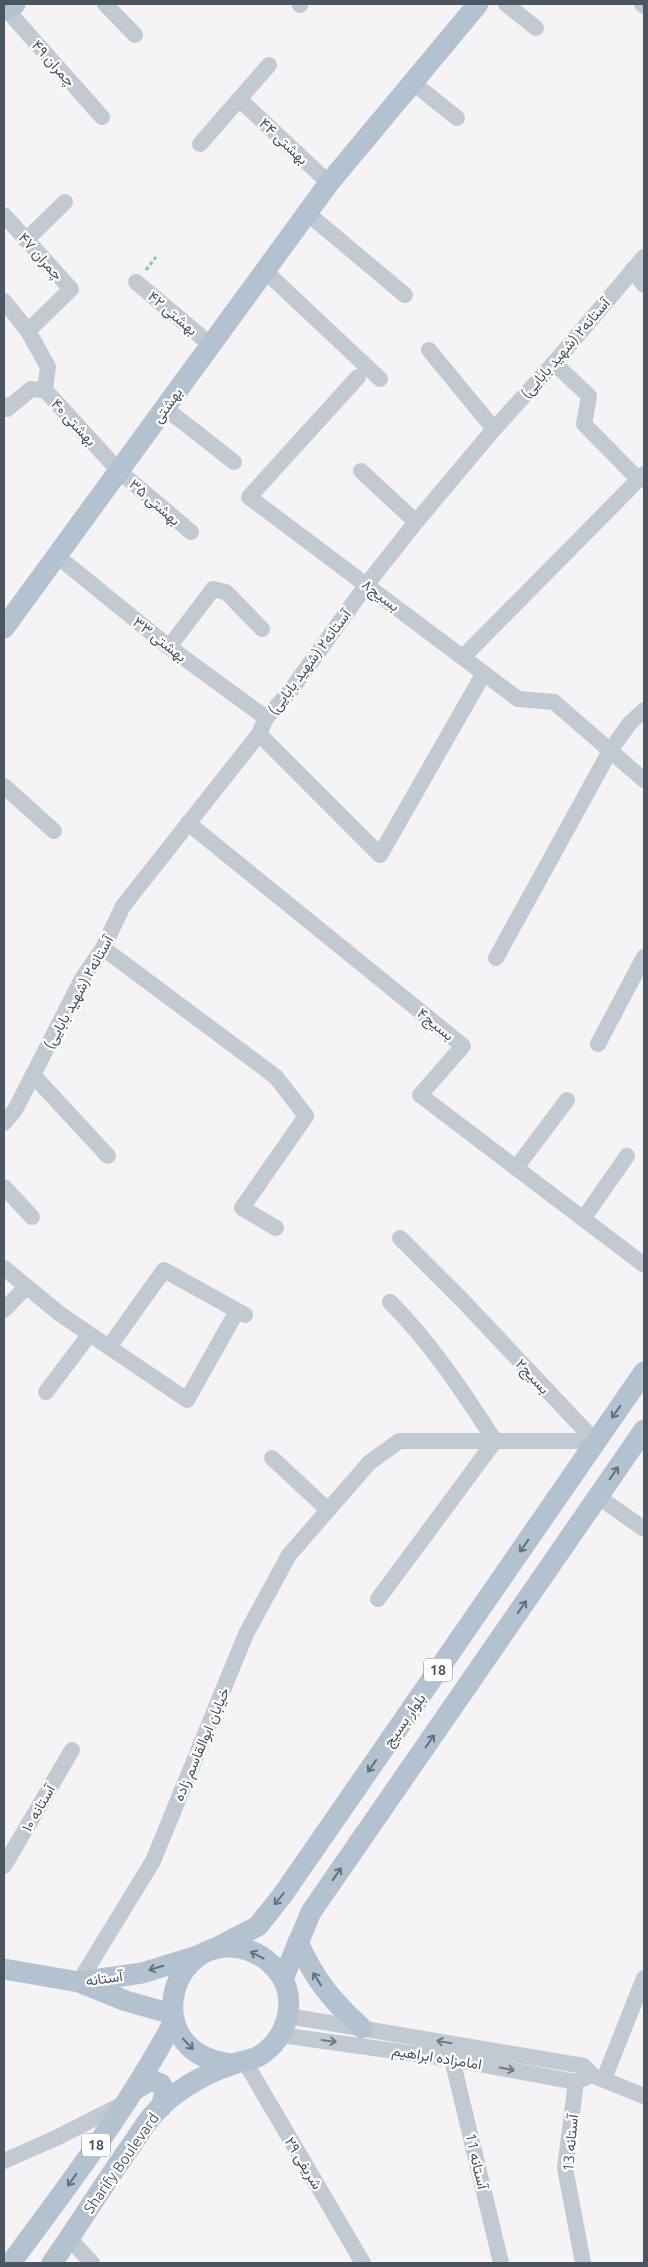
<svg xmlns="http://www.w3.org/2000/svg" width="648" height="2267" font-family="Ubuntu,Vazirmatn,sans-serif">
<rect width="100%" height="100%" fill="#f5f3f3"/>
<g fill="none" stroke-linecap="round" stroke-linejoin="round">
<polyline stroke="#7ad0a6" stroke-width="3" stroke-dasharray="4 2.5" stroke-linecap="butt" points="146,270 156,257"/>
<g stroke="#c1cad2" stroke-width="16">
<polyline points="105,4 135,35"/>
<polyline points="300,4 300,5"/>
<polyline points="506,4 536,28"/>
<polyline points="642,4 644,6"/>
<polyline points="6,9 102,117"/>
<polyline points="412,82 457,118"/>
<polyline points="239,99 329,183"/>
<polyline points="200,144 269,65"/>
<polyline points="307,213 405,295"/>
<polyline points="4,215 71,289 28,331 48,367 45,390 119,471 191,532"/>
<polyline points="26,240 65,202"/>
<polyline points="632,270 644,285"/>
<polyline points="265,271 380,379"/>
<polyline points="136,282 211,345"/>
<polyline points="4,301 28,331"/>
<polyline points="429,350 494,429"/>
<polyline points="554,363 589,396 584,424 638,479"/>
<polyline points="358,377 249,497 518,699 554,702 644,780"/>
<polyline points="4,405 7,409 31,389 45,390"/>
<polyline points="165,408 234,462"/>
<polyline points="361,471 416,522"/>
<polyline points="57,556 169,647 266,718"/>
<polyline points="169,647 213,589 226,592 262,629"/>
<polyline points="463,657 644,474"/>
<polyline points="259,734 380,855 484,673"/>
<polyline points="4,786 54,831"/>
<polyline points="188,823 463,1046 420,1095 644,1265"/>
<polyline points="103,948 276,1077 306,1116 242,1208 276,1228"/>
<polyline points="496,958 610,751 629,724 644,710"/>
<polyline points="598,1044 644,957"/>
<polyline points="33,1075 108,1156"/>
<polyline points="4,1123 15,1110 82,979 103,948 123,906 259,734 266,718 291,690 367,584 416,522 494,429 554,363 644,257"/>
<polyline points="516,1168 567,1100"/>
<polyline points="4,1187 32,1217"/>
<polyline points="583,1219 627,1156"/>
<polyline points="4,1268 60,1314 187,1400 237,1311"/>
<path d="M390,1302C432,1344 463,1392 495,1441"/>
<polyline points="4,1310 26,1287"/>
<polyline points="109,1347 164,1270 245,1315"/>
<polyline points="46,1392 89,1335"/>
<polyline points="272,1458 328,1510"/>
<polyline points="597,1496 644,1529"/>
<polyline points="378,1599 495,1441"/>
<polyline points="4,1866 72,1750"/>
<polyline points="79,1982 153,1861 246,1634 289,1555 369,1463 399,1441 595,1441 465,1303 400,1238"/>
<polyline points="288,2016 584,2066 592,2075 644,2096"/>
<polyline points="281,2035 452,2059 576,2082 592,2075"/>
<polyline points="452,2059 501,2263"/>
<polyline points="245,2062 363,2263"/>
<polyline points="604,2079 644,1978"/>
<polyline points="576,2082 565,2168 583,2263"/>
<polyline points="4,2161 56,2138 125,2103"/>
<polyline points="69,2238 92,2263"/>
</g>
<g stroke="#b3c2d1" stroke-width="21">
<polyline points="4,10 15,4"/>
<polyline points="4,628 329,183 478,4"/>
<path d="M298,1942C314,1979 332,2001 362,2028"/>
<polyline points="214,1949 258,1926 284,1893 644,1372"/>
<polyline points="4,1969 79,1982 142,1973 197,1956"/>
<polyline points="283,1979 311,1912 644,1430"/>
<polyline points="79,1982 126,2001 172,2014"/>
<polyline points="134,2090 151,2080 161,2084 165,2093 161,2107"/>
<path d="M11,2263C68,2185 129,2107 174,2021"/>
<path d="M52,2263C78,2226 102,2187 128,2150C136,2139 143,2127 152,2116C171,2093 203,2074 231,2065C240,2061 250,2061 259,2056C291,2037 300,1991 272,1965C261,1954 247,1948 231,1947C165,1944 142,2055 232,2064"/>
</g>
</g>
<defs><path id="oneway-shaft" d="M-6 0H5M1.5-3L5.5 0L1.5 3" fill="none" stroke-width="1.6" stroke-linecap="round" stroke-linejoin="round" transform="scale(1.25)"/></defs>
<g stroke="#64717d">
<use href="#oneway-shaft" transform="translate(616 1412) rotate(125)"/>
<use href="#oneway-shaft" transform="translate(614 1473) rotate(-55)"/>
<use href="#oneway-shaft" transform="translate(524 1546) rotate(125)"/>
<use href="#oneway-shaft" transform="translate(522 1607) rotate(-55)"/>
<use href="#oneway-shaft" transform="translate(430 1741) rotate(-55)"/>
<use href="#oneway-shaft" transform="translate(372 1766) rotate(125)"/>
<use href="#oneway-shaft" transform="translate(337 1874) rotate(-55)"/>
<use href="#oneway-shaft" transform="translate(279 1899) rotate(129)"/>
<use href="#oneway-shaft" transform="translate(257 1955) rotate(-152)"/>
<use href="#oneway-shaft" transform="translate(156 1968) rotate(163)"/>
<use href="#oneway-shaft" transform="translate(317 1979) rotate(-122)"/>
<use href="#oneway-shaft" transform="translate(188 2044) rotate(47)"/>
<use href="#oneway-shaft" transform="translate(72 2180) rotate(125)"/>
</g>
<g stroke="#6e7983">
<use href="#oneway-shaft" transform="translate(329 2041) rotate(8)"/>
<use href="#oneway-shaft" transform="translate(444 2042) rotate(-171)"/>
<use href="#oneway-shaft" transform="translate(507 2069) rotate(11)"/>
</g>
<g text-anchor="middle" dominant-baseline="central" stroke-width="4.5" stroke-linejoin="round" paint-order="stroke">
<g fill="#fff" stroke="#808990" stroke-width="1">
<rect x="424" y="1658.5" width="28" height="23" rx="4"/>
<rect x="82" y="2133.5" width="28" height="23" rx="4"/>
</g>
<g font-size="14" font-weight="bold" fill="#4a5661">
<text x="438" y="1670">18</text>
<text x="96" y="2145">18</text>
</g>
<g font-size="15" fill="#4a5661" stroke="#fff">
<text transform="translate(54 63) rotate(48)">چمران ۴۹</text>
<text transform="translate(284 141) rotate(43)">بهشتی ۴۴</text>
<text transform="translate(41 256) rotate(48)">چمران ۴۷</text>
<text transform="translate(173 313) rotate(40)">بهشتی ۴۲</text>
<text transform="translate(565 348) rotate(-49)">آستانه۲ (شهید بابایی)</text>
<text transform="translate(167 405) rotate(-54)">بهشتی</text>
<text transform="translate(74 422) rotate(47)">بهشتی ۴۰</text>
<text transform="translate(155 502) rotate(41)">بهشتی ۳۵</text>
<text transform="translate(381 595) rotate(37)">بسیج۸</text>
<text transform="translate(160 639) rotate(38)">بهشتی ۳۳</text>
<text transform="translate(309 662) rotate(-53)">آستانه۲ (شهید بابایی)</text>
<text transform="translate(78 992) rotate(-61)">آستانه۲ (شهید بابایی)</text>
<text transform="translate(436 1024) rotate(39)">بسیج۴</text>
<text transform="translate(533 1376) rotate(47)">بسیج۲</text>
<text transform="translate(404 1720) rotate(-55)">بلوار بسیج</text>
<text transform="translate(201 1744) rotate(-67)">خیابان ابوالقاسم زاده</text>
<text transform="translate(38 1808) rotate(-60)">آستانه ۱۰</text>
<text transform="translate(104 1978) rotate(-8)">آستانه</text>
<text transform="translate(437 2057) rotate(9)">امامزاده ابراهیم</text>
<text transform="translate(570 2143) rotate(-85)">آستانه 13</text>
<text transform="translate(477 2161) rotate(77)">آستانه 11</text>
<text transform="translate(121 2163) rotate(-55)">Sharify Boulevard</text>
<text transform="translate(304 2163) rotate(59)">شریفی ۲۹</text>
</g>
</g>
<rect width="648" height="2267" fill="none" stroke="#4a5661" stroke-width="10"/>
</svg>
